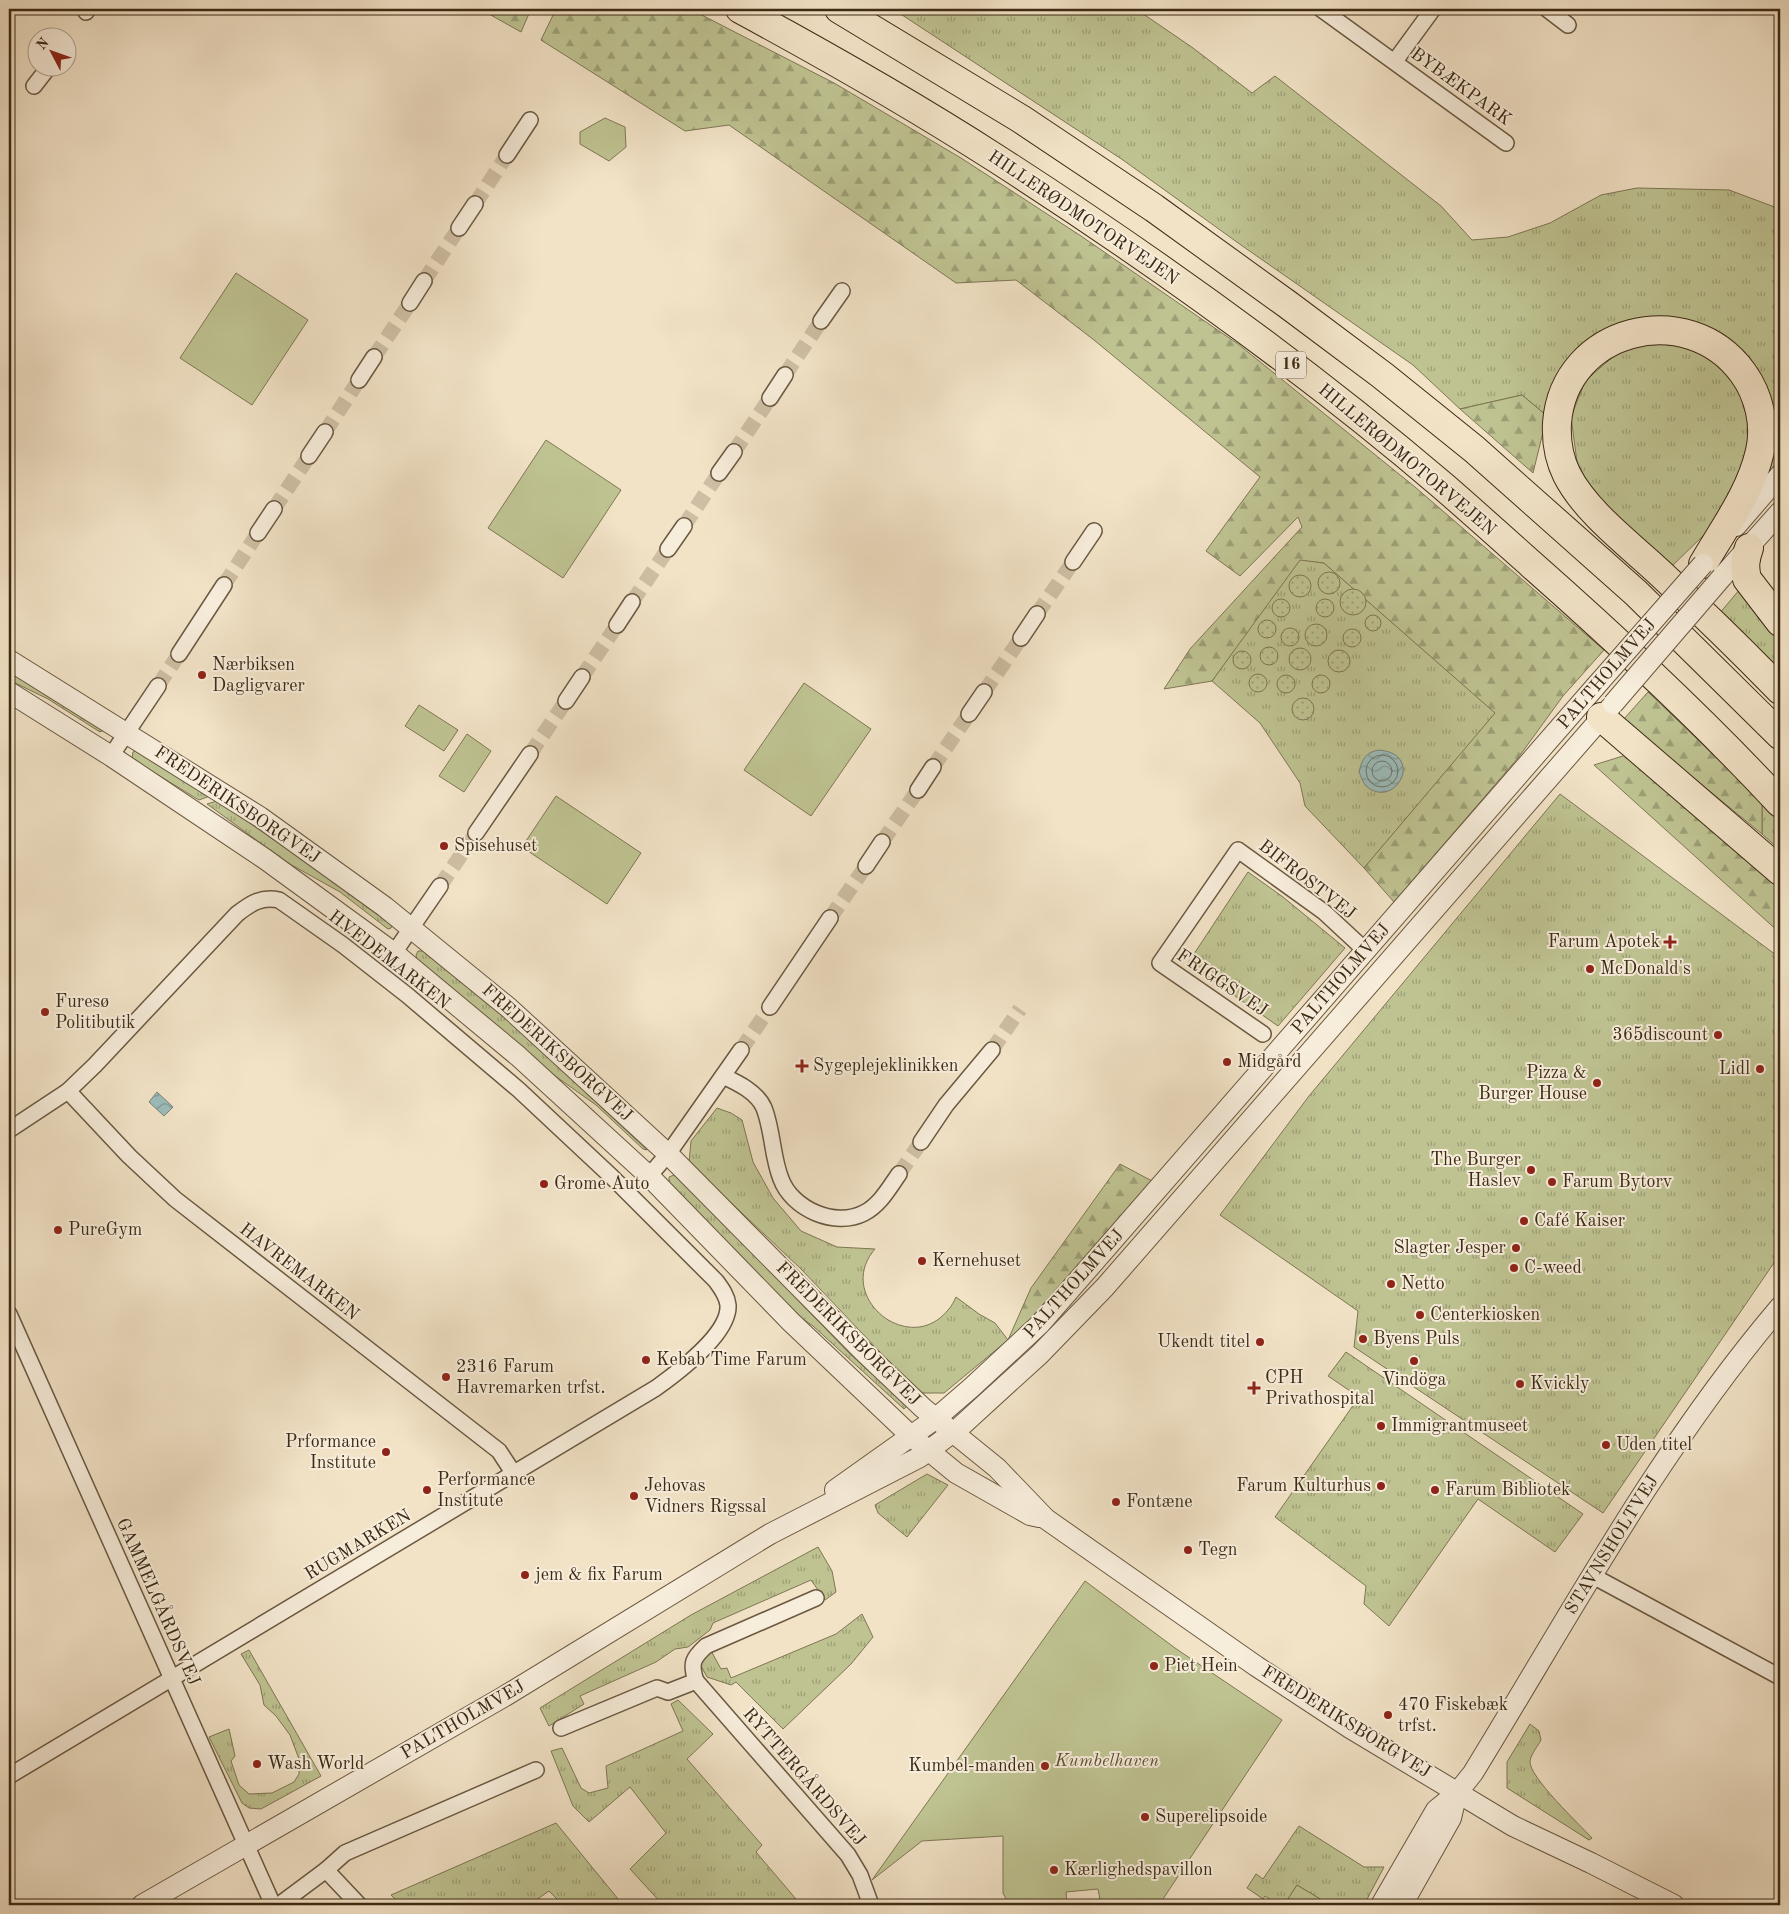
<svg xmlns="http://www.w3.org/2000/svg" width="1789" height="1914" font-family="'Old Standard TT',serif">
<defs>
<pattern id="grass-tufts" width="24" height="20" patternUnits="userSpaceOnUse" patternTransform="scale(1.25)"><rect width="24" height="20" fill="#bfc392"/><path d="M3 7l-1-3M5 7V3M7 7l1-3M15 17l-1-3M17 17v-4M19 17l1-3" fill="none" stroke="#9c9f76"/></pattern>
<pattern id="forest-firs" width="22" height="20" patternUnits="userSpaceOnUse" patternTransform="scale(1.25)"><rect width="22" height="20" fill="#bfc392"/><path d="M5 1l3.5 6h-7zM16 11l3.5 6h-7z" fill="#9c9f76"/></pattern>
<pattern id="garden-dots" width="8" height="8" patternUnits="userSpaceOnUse" patternTransform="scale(1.25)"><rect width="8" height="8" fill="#bfc392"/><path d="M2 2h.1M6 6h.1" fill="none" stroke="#9c9f76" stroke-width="1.8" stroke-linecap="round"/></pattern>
<pattern id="water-waves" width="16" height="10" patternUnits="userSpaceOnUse" patternTransform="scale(1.25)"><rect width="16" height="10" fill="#9cbdbc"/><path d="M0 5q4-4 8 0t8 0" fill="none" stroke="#809a98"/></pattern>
</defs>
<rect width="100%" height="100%" fill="#f2e3c7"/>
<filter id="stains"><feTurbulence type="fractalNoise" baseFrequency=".004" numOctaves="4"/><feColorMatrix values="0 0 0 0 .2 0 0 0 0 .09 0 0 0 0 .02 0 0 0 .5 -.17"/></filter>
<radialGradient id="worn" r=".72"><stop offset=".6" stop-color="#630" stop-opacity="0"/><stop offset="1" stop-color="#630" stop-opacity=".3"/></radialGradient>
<g fill="url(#grass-tufts)" stroke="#7e7653">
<polygon points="893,9 1136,9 1193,48 1252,93 1275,76 1441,206 1472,240 1508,237 1550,223 1601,195 1637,188 1729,190 1780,209 1780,461 1754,492 1771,419 1763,378 1720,339 1638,326 1547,416 1522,395 1460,409 1413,365 1241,245 1123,160"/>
<polygon points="1650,341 1682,343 1713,355 1743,388 1752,419 1747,465 1708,531 1670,568 1628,525 1593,494 1577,462 1571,417 1585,381 1615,355"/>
<polygon points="1299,559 1324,563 1496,713 1364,868 1305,806 1300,783 1260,723 1212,681"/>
<polygon points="1740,589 1780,640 1780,677 1719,614"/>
<polygon points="9,670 104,730 100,732 48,699 9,680"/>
<polygon points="136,750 210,796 199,800 132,759 133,752"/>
<polygon points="1560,794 1780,958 1780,1254 1603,1513 1354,1347 1358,1311 1220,1215 1309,1096"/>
<polygon points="217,801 314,867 390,924 392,926 391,928 388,929 340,892 288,863 207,804"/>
<polygon points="1762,801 1780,823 1780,850 1762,834"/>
<polygon points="1248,872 1283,897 1345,948 1278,1026 1188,963"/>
<polygon points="418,951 423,951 517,1028 647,1150 643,1149 596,1105 551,1073 417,960 416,955"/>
<path d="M717,1108L731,1113L742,1120L753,1162L773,1198L801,1231L837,1247L875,1249C834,1296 909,1358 948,1310C952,1306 954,1301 956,1297L979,1314L995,1323L1008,1340L944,1393H919L801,1269L689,1163L691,1141Z"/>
<polygon points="674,1175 733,1233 850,1354 907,1406 904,1409 813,1326 800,1317 669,1183 669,1177"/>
<polygon points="1346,1352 1583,1514 1555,1552 1478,1499 1389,1626 1364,1604 1366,1586 1275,1517 1359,1397 1328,1376"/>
<polygon points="927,1474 948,1485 907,1537 878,1513 875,1505"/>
<polygon points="818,1547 832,1571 836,1592 825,1600 811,1580 713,1623 710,1630 688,1647 675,1649 656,1662 580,1696 584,1704 549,1726 540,1708 691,1615"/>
<polygon points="862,1614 873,1637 851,1664 783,1729 736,1682 731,1685 707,1677 700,1664 710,1649 721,1669 727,1668 731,1678 836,1634"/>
<polygon points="249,1650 321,1776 261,1809 249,1808 242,1803 209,1737 229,1729 235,1756 231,1761 239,1785 249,1794 272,1793 294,1782 299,1774 299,1759 290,1735 276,1716 264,1705 260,1685 241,1654"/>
<polygon points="678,1700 713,1734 687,1759 762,1845 756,1852 801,1905 663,1905 630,1869 666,1833 630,1787 589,1822 573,1806 551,1751 562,1748 581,1788 589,1793 608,1788 606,1766 683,1731 671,1704"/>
<path d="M1530,1724L1539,1731L1541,1740C1538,1746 1531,1754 1530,1761C1528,1776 1580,1825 1592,1838L1589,1840L1507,1788V1762Z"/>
<polygon points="556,1823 623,1905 563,1905 549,1891 529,1905 514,1902 508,1905 401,1905 391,1895"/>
<polygon points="1299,1826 1364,1867 1384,1867 1364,1905 1330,1905 1297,1885 1284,1905 1279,1905 1265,1896 1263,1899 1247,1888 1256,1874 1263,1879"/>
</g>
<g fill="url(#forest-firs)" stroke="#7e7653">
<polygon points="480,9 531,9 521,32"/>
<polygon points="556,9 690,9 834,83 961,158 1081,236 1238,344 1415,487 1604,650 1563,696 1518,758 1394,902 1364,868 1495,713 1324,563 1300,560 1212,681 1164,689 1190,649 1302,527 1298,517 1240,576 1206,551 1260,477 1094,340 1016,280 956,283 729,125 685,131 541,40"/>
<polygon points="1522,395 1547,416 1533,473 1460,409"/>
<polygon points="1648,692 1762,801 1762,834 1623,720"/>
<polygon points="1626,755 1780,882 1780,933 1594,765"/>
<polygon points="1120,1164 1154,1182 1066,1285 1008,1340 1031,1288"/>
</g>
<g fill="#bfc392" stroke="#7e7653">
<polygon points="605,118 625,127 626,147 609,161 580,144 580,132"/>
<polygon points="236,273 308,320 252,405 180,358"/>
<polygon points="546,440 621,490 563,578 488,528"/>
<polygon points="804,683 871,729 811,816 744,770"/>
<polygon points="419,705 458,730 444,751 405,726"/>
<polygon points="467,734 491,751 464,792 439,776"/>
<polygon points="556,796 641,853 607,904 522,847"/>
<polygon points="1085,1581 1175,1648 1282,1720 1159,1905 1101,1905 1098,1889 1066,1892 1067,1905 1009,1905 1003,1893 1003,1836 922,1841 872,1880"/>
<polygon points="1297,1885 1330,1905 1284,1905"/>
</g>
<g fill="url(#garden-dots)" stroke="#7e7653">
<circle cx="1329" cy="583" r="11"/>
<circle cx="1300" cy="586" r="11"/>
<circle cx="1353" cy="602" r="13"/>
<circle cx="1281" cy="608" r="9"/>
<circle cx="1325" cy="608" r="9"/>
<circle cx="1373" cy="623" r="8"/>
<circle cx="1267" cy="629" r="9"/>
<circle cx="1316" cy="635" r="11"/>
<circle cx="1290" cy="637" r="9"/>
<circle cx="1352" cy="638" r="9"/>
<circle cx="1269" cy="656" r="9"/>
<circle cx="1300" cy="659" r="11"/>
<circle cx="1339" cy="661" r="11"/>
<circle cx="1242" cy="660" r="9"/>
<circle cx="1258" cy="683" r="9"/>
<circle cx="1321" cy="684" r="9"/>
<circle cx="1286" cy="684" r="9"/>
<circle cx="1303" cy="709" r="11"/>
</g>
<g fill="url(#water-waves)" stroke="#768279">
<path d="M1379,750C1426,754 1395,811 1366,786C1363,783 1361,776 1359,772C1362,759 1366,752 1379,750Z"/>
<polygon points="157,1092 173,1107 164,1116 149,1102"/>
</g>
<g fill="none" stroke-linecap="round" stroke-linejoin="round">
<g stroke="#6c7468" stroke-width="1">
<circle cx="1382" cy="771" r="16"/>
<circle cx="1382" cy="771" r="10"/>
</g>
<g stroke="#cebea3" stroke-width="15" stroke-dasharray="15 8" stroke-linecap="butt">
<polyline points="475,204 507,155"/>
<polyline points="424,281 459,228"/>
<polyline points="374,357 410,303"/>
<polyline points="785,375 821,321"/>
<polyline points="325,432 359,380"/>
<polyline points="734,452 770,398"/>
<polyline points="274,509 309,456"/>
<polyline points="684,526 719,473"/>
<polyline points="224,585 258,533"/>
<polyline points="632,602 668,549"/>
<polyline points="1037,614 1073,562"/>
<polyline points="582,677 617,625"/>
<polyline points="158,686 179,654"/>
<polyline points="984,692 1021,638"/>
<polyline points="530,754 566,701"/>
<polyline points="933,767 969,714"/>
<polyline points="882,842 918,790"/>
<polyline points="440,886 476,833"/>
<polyline points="830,918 866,866"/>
<polyline points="741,1050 770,1007"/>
<polyline points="992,1050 1020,1009"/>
<polyline points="899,1174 921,1142"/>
</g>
<defs>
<g id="minor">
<polyline points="1321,9 1506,143"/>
<polyline points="1547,9 1568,25"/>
<polyline points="86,12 88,9"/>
<polyline points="1395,61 1433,9"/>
<polyline points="34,86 48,68"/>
<polyline points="507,155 530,120"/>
<polyline points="459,228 475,204"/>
<polyline points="410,303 424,281"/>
<polyline points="821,321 842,291"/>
<polyline points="359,380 374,357"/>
<polyline points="770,398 785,375"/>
<polyline points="309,456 325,432"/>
<polyline points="719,473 734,452"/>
<polyline points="258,533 274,509"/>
<polyline points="668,549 684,526"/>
<polyline points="1073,562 1094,531"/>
<polyline points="617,625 632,602"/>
<polyline points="1021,638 1037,614"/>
<polyline points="179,654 224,585"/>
<polyline points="566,701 582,677"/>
<polyline points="969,714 984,692"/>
<polyline points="111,756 158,686"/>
<polyline points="918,790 933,767"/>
<polyline points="476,833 530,754"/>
<polyline points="866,866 882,842"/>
<polyline points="394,953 440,886"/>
<polyline points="770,1007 830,918"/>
<polyline points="1263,1034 1160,963 1238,850 1324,912 1366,951"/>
<path d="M723,1076C738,1083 757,1092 764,1108C773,1131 772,1157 781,1179C792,1209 835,1228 864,1213C880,1205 889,1188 899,1174"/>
<polyline points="68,1091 129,1156 175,1199 499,1451 514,1474"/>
<path d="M9,1130L68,1091L95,1065L237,914C250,904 261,896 279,900L343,945L407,995L519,1090L612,1177L716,1281C722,1289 727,1296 728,1305C730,1334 677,1373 656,1388L9,1776"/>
<polyline points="921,1142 946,1105 992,1050"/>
<polyline points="649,1176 668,1154 741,1050"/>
<polyline points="9,1314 273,1905"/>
<polyline points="1591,1575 1780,1677"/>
<path d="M816,1598L706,1646C693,1658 690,1663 696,1681L848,1855L860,1875L871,1905"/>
<polyline points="561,1728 657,1688 668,1692 696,1681"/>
<polyline points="326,1870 359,1905"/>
<polyline points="279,1905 326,1870 345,1853 536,1770"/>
</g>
<g id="tertiary">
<polyline points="1736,526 1780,475"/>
<polyline points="1722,577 1780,512"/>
<polyline points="9,660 260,817 385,907 509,1008 668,1154 864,1352 923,1408 997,1468 1046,1519 1256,1666 1350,1728 1513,1826 1591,1863 1674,1905"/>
<polyline points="9,692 111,756 265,859 394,953 518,1056 649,1176 791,1322 911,1436 956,1473 1030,1515 1039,1517"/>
<polyline points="835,1490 935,1419 971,1388 1040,1324 1595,687"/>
<polyline points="142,1905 505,1696 770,1534 920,1457 960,1427 1040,1354 1105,1287 1610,708"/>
<path d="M1381,1905L1436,1810L1457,1793L1473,1773C1570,1615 1659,1449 1780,1307"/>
<polyline points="1402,1905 1451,1818 1457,1793"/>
</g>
<g id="motorway">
<path d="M740,9C827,56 913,105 997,159C1151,258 1303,367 1443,486C1473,512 1503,539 1532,565C1618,641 1702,719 1780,803"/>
<polyline points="839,9 1021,119 1154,208 1287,304 1382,375 1474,449 1636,593 1780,735"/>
<path d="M1749,548C1745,559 1744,567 1747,579L1780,622"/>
<path d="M1703,564C1724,528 1751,492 1760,451C1766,425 1759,395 1743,373C1688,297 1564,328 1557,423C1556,441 1559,459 1567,475C1586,512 1629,544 1660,573C1701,611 1741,650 1780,690"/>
<polyline points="1601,717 1780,871"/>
</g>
</defs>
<use href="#minor" stroke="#6a5841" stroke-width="18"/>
<use href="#tertiary" stroke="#6a5841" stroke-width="22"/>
<use href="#motorway" stroke="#3c2a14" stroke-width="30"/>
<use href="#minor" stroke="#f7eddb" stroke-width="15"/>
<use href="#tertiary" stroke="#f7eddb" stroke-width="20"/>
<use href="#motorway" stroke="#f2e3c7" stroke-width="28"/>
<defs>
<g id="tertiary-bridge">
<polyline points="1595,687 1703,564"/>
<polyline points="1613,704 1722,577"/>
</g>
</defs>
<use href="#tertiary-bridge" stroke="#6a5841" stroke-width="22" stroke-linecap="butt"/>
<use href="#tertiary-bridge" stroke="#f7eddb" stroke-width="20"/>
</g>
<g fill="#8f2418" stroke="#f7eddb" stroke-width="2">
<circle cx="202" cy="675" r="5"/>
<circle cx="444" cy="846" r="5"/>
<path d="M1667.5 934.5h5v5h5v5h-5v5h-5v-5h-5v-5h5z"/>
<circle cx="1590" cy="969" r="5"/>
<circle cx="45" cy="1012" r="5"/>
<circle cx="1718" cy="1035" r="5"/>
<circle cx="1227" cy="1062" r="5"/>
<path d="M799.5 1058.5h5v5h5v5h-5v5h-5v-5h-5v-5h5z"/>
<circle cx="1760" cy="1069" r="5"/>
<circle cx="1597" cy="1083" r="5"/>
<circle cx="1531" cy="1170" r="5"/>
<circle cx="1552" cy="1182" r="5"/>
<circle cx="544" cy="1184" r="5"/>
<circle cx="1524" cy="1221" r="5"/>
<circle cx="58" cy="1230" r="5"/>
<circle cx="1516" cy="1248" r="5"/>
<circle cx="922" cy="1261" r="5"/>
<circle cx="1514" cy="1268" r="5"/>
<circle cx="1391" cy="1284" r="5"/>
<circle cx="1420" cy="1315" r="5"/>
<circle cx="1363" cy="1339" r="5"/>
<circle cx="1260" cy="1342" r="5"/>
<circle cx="646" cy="1360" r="5"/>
<circle cx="1414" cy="1361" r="5"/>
<circle cx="446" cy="1377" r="5"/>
<circle cx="1520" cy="1384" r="5"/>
<path d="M1251.5 1380.5h5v5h5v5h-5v5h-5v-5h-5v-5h5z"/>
<circle cx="1381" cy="1426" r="5"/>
<circle cx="1606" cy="1445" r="5"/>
<circle cx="386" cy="1452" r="5"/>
<circle cx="1381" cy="1486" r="5"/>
<circle cx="427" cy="1490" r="5"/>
<circle cx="1435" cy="1490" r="5"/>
<circle cx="634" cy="1496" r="5"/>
<circle cx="1116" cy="1502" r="5"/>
<circle cx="1188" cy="1550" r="5"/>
<circle cx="525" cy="1575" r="5"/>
<circle cx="1154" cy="1666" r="5"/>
<circle cx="1388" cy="1715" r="5"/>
<circle cx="257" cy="1764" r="5"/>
<circle cx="1045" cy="1766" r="5"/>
<circle cx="1145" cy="1817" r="5"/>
<circle cx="1054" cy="1870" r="5"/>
</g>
<g text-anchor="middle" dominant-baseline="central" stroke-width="4" stroke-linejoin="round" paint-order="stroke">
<rect fill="#f7eddb" stroke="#746450" stroke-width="1" x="1276" y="351.5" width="30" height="27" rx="4"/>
<g font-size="16" font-weight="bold" fill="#3c2a14">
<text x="1291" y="365">16</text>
</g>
<g font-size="18" fill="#3c2a14" stroke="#f7eddb">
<text transform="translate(1461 87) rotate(36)">BYBÆKPARK</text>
<text transform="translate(1083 218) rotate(34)">HILLERØDMOTORVEJEN</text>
<text transform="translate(1407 460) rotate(40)">HILLERØDMOTORVEJEN</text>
<text transform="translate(1607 674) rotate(-49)">PALTHOLMVEJ</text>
<text transform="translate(237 805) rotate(34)">FREDERIKSBORGVEJ</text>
<text transform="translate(1307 880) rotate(38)">BIFROSTVEJ</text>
<text transform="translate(389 960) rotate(38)">HVEDEMARKEN</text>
<text transform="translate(1341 979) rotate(-49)">PALTHOLMVEJ</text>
<text transform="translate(1222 983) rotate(34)">FRIGGSVEJ</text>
<text transform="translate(557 1053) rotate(42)">FREDERIKSBORGVEJ</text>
<text transform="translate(299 1272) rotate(38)">HAVREMARKEN</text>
<text transform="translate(1074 1284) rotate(-48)">PALTHOLMVEJ</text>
<text transform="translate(848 1334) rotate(45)">FREDERIKSBORGVEJ</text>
<text transform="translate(358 1545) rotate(-31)">RUGMARKEN</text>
<text transform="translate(1612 1545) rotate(-58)">STAVNSHOLTVEJ</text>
<text transform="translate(158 1602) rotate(66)">GAMMELGÅRDSVEJ</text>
<text transform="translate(463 1720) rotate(-30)">PALTHOLMVEJ</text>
<text transform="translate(1346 1722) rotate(32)">FREDERIKSBORGVEJ</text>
<text transform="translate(804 1777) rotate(49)">RYTTERGÅRDSVEJ</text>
</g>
<g font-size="18" fill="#3c2a14" stroke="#f7eddb" text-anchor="start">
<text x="212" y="665">Nærbiksen<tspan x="212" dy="21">Dagligvarer</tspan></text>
<text x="454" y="846">Spisehuset</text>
<text x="1660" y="942" text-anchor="end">Farum Apotek</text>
<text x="1600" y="969">McDonald's</text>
<text x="55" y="1002">Furesø<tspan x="55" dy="21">Politibutik</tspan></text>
<text x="1708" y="1035" text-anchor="end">365discount</text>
<text x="1237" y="1062">Midgård</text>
<text x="813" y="1066">Sygeplejeklinikken</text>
<text x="1750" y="1069" text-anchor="end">Lidl</text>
<text x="1587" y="1073" text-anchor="end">Pizza &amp;<tspan x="1587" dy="21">Burger House</tspan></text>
<text x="1521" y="1160" text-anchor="end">The Burger<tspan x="1521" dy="21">Haslev</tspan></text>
<text x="1562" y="1182">Farum Bytorv</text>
<text x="554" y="1184">Grome Auto</text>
<text x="1534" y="1221">Café Kaiser</text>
<text x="68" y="1230">PureGym</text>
<text x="1506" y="1248" text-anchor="end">Slagter Jesper</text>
<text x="932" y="1261">Kernehuset</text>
<text x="1524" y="1268">C-weed</text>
<text x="1401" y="1284">Netto</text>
<text x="1430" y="1315">Centerkiosken</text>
<text x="1373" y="1339">Byens Puls</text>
<text x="1250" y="1342" text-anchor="end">Ukendt titel</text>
<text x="656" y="1360">Kebab Time Farum</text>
<text x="456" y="1367">2316 Farum<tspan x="456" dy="21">Havremarken trfst.</tspan></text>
<text x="1265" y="1378">CPH<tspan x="1265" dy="21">Privathospital</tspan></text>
<text x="1414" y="1380" text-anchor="middle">Vindöga</text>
<text x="1530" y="1384">Kvickly</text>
<text x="1391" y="1426">Immigrantmuseet</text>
<text x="376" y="1442" text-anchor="end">Prformance<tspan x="376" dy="21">Institute</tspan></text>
<text x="1616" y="1445">Uden titel</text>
<text x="437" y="1480">Performance<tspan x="437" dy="21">Institute</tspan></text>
<text x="644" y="1486">Jehovas<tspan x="644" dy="21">Vidners Rigssal</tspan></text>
<text x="1371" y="1486" text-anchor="end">Farum Kulturhus</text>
<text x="1445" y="1490">Farum Bibliotek</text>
<text x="1126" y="1502">Fontæne</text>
<text x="1198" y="1550">Tegn</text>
<text x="535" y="1575">jem &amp; fix Farum</text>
<text x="1164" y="1666">Piet Hein</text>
<text x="1398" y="1705">470 Fiskebæk<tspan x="1398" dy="21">trfst.</tspan></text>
<text x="267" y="1764">Wash World</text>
<text x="1035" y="1766" text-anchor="end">Kumbel-manden</text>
<text x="1155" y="1817">Superelipsoide</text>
<text x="1064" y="1870">Kærlighedspavillon</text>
</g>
<g font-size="18" font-style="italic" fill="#5d5034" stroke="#f7eddb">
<text x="1107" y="1761">Kumbelhaven</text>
</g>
</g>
<rect width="1789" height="1914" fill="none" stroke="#f2e3c7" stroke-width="30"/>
<rect x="10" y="10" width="1769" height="1894" fill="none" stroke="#3c2a14" stroke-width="2.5"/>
<rect x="15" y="15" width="1759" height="1884" fill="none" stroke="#3c2a14"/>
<g transform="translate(52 52) rotate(311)"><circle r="24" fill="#f7eddb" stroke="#ac9f8b"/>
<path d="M0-4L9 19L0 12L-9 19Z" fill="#8f2418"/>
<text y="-8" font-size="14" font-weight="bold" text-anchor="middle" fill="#3c2a14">N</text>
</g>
<rect width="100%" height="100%" filter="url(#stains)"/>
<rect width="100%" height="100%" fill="url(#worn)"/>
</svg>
